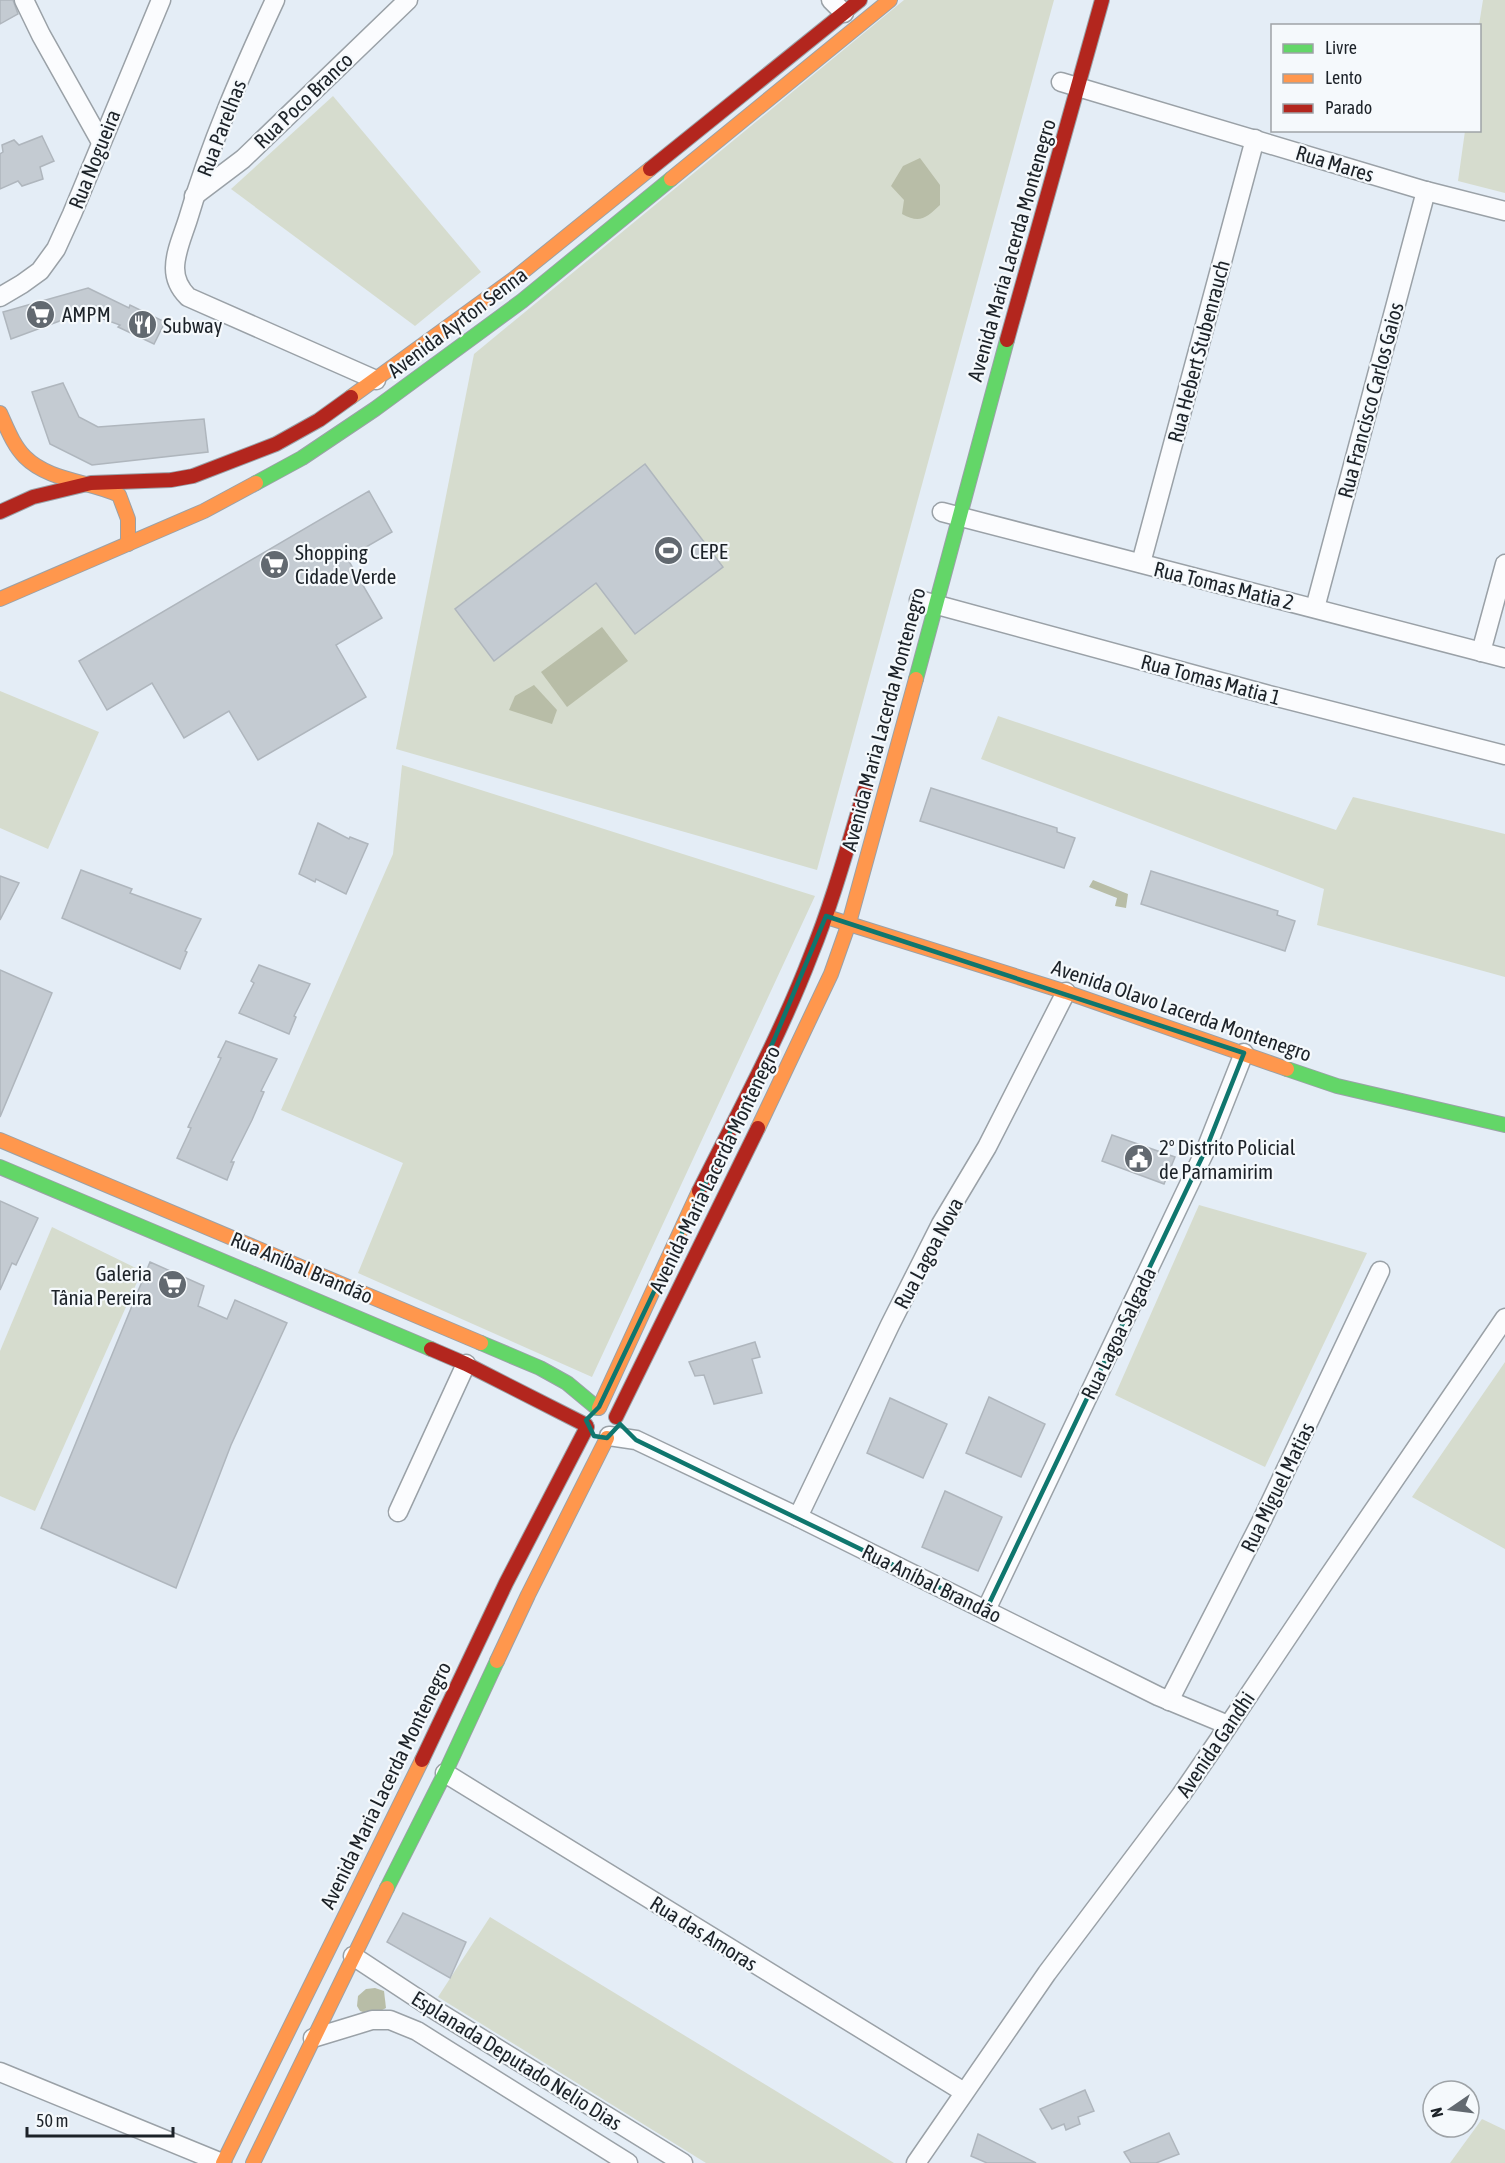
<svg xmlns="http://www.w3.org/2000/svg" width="1505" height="2163" font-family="'Asap Condensed',sans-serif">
<rect width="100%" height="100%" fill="#e4edf6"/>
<g fill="#d6dcce">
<polygon points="904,0 1054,0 817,870 396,749 474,354"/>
<polygon points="1483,0 1505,0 1505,193 1458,181 1465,131 1480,130 1479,25"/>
<polygon points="333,96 481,272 415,326 231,189"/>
<polygon points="0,691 99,732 48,849 0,828"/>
<polygon points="998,716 1336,830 1353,797 1505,834 1505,977 1317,925 1324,889 981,759"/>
<polygon points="402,765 815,896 592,1377 358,1273 403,1163 281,1110 393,854"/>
<polygon points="1199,1205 1367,1253 1265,1467 1115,1395"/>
<polygon points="52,1227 142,1271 35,1511 0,1496 0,1351"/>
<polygon points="1505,1362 1505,1549 1412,1497"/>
<polygon points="490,1917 894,2163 706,2163 438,1997"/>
<polygon points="1482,2119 1505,2130 1505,2163 1450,2163"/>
</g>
<g fill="#b8bda7">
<path d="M920,158L940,185V205C926,218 920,224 902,214L904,200L891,186L903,166Z"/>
<polygon points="602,627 628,661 567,707 541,672"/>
<polygon points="534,685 557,710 552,724 509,710 515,696"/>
<polygon points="1093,880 1128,894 1126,908 1115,906 1117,898 1089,887"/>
<path d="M375,1988L384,1991L386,2008C376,2014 370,2015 360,2011L357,2006L358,1996L366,1989Z"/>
</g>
<g fill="#c4cbd2" stroke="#afb6bd" stroke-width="1.5">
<polygon points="0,0 13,0 18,14 0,24"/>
<polygon points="42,136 54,161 40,167 43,179 22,186 18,181 0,189 0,154 3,152 2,145 14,140 19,145"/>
<polygon points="88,288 129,308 130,305 165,322 154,344 118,327 120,325 84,312 11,339 3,312"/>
<polygon points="63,383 79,417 98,427 204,419 208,452 92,465 50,444 32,392"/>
<polygon points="645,464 723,567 635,634 596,583 494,661 455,609"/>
<polygon points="369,491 392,532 347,558 382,618 336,645 366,697 258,760 229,711 184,738 152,683 107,710 79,661"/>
<polygon points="931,788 1057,828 1057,832 1075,838 1064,868 920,821"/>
<polygon points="318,823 349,839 350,837 368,844 346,894 316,879 315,882 299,874"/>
<polygon points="81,870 132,889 130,893 201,919 185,951 187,952 180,969 62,918"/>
<polygon points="1151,871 1278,911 1277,915 1295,921 1285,951 1141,904"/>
<polygon points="0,876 19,883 0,920"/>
<polygon points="259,965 310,984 294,1016 296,1017 289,1034 239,1013 254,983 251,981"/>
<polygon points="0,970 52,993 0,1117"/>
<polygon points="226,1041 277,1059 261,1091 264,1092 252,1120 231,1162 234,1162 227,1180 177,1158 191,1128 188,1127 221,1058 218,1057"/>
<polygon points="1112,1135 1175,1157 1164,1184 1102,1161"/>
<polygon points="0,1201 38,1218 16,1265 12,1263 0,1290"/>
<polygon points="150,1262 204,1286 198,1306 227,1319 235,1300 287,1323 231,1445 176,1588 41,1528"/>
<polygon points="755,1342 760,1357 752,1359 762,1393 714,1404 704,1375 695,1376 689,1362"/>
<polygon points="989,1397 1045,1424 1021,1477 966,1453"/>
<polygon points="890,1398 947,1424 923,1478 867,1453"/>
<polygon points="945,1491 1002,1517 978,1571 922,1547"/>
<polygon points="403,1913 466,1942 450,1978 387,1942"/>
<polygon points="1085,2090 1094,2111 1078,2117 1080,2124 1066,2130 1064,2124 1052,2129 1040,2109"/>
<polygon points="1169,2133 1179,2154 1156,2163 1131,2163 1124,2152"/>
<polygon points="978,2134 1036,2163 987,2163 971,2156"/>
</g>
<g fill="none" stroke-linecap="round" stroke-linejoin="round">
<defs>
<g id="street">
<polyline points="24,0 41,35 101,142"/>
<path d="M275,0C242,71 210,144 188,219C183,235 175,252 175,268C175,280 180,289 188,297L376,380"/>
<polyline points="831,0 844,13"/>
<polyline points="1061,82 1426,191 1505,211"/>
<polyline points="194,196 243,159 408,0"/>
<polyline points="0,297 22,284 40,271 56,249 72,214 161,0"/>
<polyline points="942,512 1505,658"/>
<polyline points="1141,563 1255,139"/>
<polyline points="919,600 1265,694 1505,755"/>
<polyline points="1315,608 1426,191"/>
<polyline points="1481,652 1505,564"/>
<polyline points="609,1436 636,1440 798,1517 1158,1696 1228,1725"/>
<polyline points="398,1512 466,1364"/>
<polyline points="798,1517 890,1325 941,1224 987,1147 1066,992"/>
<polyline points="986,1610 1206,1149 1244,1053"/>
<polyline points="1169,1701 1262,1520 1380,1271"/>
<polyline points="445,1773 964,2092"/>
<polyline points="353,1956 435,2010 683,2163"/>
<polyline points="313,2038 372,2020 390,2020 417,2031 628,2163"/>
<polyline points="0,2072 222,2163"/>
<polyline points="916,2163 1047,1973 1181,1795 1218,1741 1326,1580 1505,1318"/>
</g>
<g id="fast">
<polyline points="256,483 302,458 375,409 522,301 671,179"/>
<polyline points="916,679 1007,340"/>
<polyline points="1287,1069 1337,1086 1505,1125"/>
<polyline points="0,1167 431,1349"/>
<polyline points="481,1343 540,1368 567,1383 597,1408"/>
<polyline points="387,1888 445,1773 497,1661"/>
</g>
<g id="slow">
<polyline points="671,179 890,0"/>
<polyline points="351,397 515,278 650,169"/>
<path d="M0,413C7,428 13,445 25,457C49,481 89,481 119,495L128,519V544"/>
<polyline points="0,599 204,511 256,483"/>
<polyline points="830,918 1066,992 1287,1069"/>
<polyline points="758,1128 831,974 849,923 916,679"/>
<polyline points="0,1140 481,1343"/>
<polyline points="599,1408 699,1191"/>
<polyline points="497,1661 528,1595 607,1438"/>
<polyline points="223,2163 422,1760"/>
<polyline points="253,2163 387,1888"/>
</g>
<g id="jam">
<polyline points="650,169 860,0"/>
<polyline points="1007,340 1102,0"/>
<polyline points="0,512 33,497 91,483 171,480 193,476 276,444 319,420 351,397"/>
<path d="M699,1191C738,1113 780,1036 811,955C833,901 848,845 865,789"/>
<polyline points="431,1349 466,1364 586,1425"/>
<polyline points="616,1417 758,1128"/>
<polyline points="422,1760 506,1583 587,1427"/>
</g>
</defs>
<use href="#street" stroke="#9aa1a7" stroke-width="21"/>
<use href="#fast" stroke="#9aa1a7" stroke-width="16"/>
<use href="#slow" stroke="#9aa1a7" stroke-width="16"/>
<use href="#jam" stroke="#9aa1a7" stroke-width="16"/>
<use href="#street" stroke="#fbfcfe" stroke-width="18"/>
<use href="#fast" stroke="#63d668" stroke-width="14"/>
<use href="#slow" stroke="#ff974d" stroke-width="14"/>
<use href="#jam" stroke="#b3261e" stroke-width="14"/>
</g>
<path fill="none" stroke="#0f766e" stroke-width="4.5" stroke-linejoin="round" d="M826,916L1244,1053L1206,1149L986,1610L636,1440L620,1424L607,1438L594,1436L586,1420L599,1407L774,1040Z"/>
<defs>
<symbol id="supermarket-disc" viewBox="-11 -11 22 22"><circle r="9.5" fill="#626970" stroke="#f5f9fc"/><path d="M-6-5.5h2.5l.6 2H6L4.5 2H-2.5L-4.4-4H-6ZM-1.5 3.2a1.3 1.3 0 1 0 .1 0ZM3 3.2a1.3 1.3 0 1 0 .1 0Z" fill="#fff"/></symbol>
<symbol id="restaurant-disc" viewBox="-11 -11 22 22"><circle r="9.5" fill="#626970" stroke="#f5f9fc"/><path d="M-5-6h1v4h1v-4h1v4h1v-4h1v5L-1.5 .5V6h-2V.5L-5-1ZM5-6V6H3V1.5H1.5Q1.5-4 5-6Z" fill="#fff"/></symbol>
<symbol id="stadium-disc" viewBox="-11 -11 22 22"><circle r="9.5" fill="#626970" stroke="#f5f9fc"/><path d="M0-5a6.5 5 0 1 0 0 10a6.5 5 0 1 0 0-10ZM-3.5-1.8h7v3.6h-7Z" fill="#fff"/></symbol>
<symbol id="civic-disc" viewBox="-11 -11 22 22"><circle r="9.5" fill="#626970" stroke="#f5f9fc"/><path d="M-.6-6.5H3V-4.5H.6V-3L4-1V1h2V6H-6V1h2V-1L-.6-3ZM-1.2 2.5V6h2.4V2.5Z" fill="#fff"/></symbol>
</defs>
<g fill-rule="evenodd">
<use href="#supermarket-disc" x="24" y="298" width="33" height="33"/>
<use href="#restaurant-disc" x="126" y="308" width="33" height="33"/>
<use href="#stadium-disc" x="652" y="534" width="33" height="33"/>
<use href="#supermarket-disc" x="258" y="548" width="33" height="33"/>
<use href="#civic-disc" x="1122" y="1142" width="33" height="33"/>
<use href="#supermarket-disc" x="156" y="1268" width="33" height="33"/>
</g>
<g text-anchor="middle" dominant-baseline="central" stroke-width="4.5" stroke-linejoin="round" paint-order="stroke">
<g font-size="21" fill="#1c2228" stroke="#f5f9fc">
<text transform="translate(303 100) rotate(-44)">Rua Poco Branco</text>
<text transform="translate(221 128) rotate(-69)">Rua Parelhas</text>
<text transform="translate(94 159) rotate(-68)">Rua Nogueira</text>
<text transform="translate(1335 163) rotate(17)">Rua Mares</text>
<text transform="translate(1011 250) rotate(-74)">Avenida Maria Lacerda Montenegro</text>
<text transform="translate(457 322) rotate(-37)">Avenida Ayrton Senna</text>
<text transform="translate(1198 351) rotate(-75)">Rua Hebert Stubenrauch</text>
<text transform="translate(1370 400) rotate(-75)">Rua Francisco Carlos Gaios</text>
<text transform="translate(1224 585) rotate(14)">Rua Tomas Matia 2</text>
<text transform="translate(1211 679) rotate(15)">Rua Tomas Matia 1</text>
<text transform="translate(883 719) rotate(-75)">Avenida Maria Lacerda Montenegro</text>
<text transform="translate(1182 1010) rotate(19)">Avenida Olavo Lacerda Montenegro</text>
<text transform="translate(714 1169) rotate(-64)">Avenida Maria Lacerda Montenegro</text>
<text transform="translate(928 1253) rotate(-62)">Rua Lagoa Nova</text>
<text transform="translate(302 1267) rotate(23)">Rua Aníbal Brandão</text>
<text transform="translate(1118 1333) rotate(-64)">Rua Lagoa Salgada</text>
<text transform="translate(1277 1487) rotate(-64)">Rua Miguel Matias</text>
<text transform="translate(932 1583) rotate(26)">Rua Aníbal Brandão</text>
<text transform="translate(1215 1744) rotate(-56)">Avenida Gandhi</text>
<text transform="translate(385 1785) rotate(-64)">Avenida Maria Lacerda Montenegro</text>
<text transform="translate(704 1933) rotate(32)">Rua das Amoras</text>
<text transform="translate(517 2060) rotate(32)">Esplanada Deputado Nelio Dias</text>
</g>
<g font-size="21" fill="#1c2228" stroke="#f5f9fc" text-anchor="start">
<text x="62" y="314">AMPM</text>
<text x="163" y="325">Subway</text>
<text x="690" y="551">CEPE</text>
<text x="295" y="552">Shopping<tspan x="295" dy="24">Cidade Verde</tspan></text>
<text x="1159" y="1147">2º Distrito Policial<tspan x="1159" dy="24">de Parnamirim</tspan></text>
<text x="152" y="1273" text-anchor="end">Galeria<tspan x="152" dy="24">Tânia Pereira</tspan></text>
</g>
</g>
<rect x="1271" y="24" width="210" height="108" fill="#f5f9fc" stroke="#9ea3a7" stroke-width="1.5"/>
<rect x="1283" y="44" width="30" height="9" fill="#63d668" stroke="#9ea3a7" stroke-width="1.5"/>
<text x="1325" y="54" font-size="18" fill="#1c2228">Livre</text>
<rect x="1283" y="74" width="30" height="9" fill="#ff974d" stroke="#9ea3a7" stroke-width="1.5"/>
<text x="1325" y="84" font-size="18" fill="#1c2228">Lento</text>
<rect x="1283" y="104" width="30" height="9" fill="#b3261e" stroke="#9ea3a7" stroke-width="1.5"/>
<text x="1325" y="114" font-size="18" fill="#1c2228">Parado</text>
<g transform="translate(1451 2109) rotate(256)"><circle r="28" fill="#f5f9fc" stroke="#9ea3a7" stroke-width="1.5"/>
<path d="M0-4.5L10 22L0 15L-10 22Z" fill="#626970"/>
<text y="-9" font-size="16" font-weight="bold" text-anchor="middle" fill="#1c2228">N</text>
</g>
<path d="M27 2127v9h146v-9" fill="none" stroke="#1c2228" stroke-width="3"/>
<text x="36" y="2127" font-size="18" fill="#1c2228" stroke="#f5f9fc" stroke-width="4.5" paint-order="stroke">50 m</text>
</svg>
